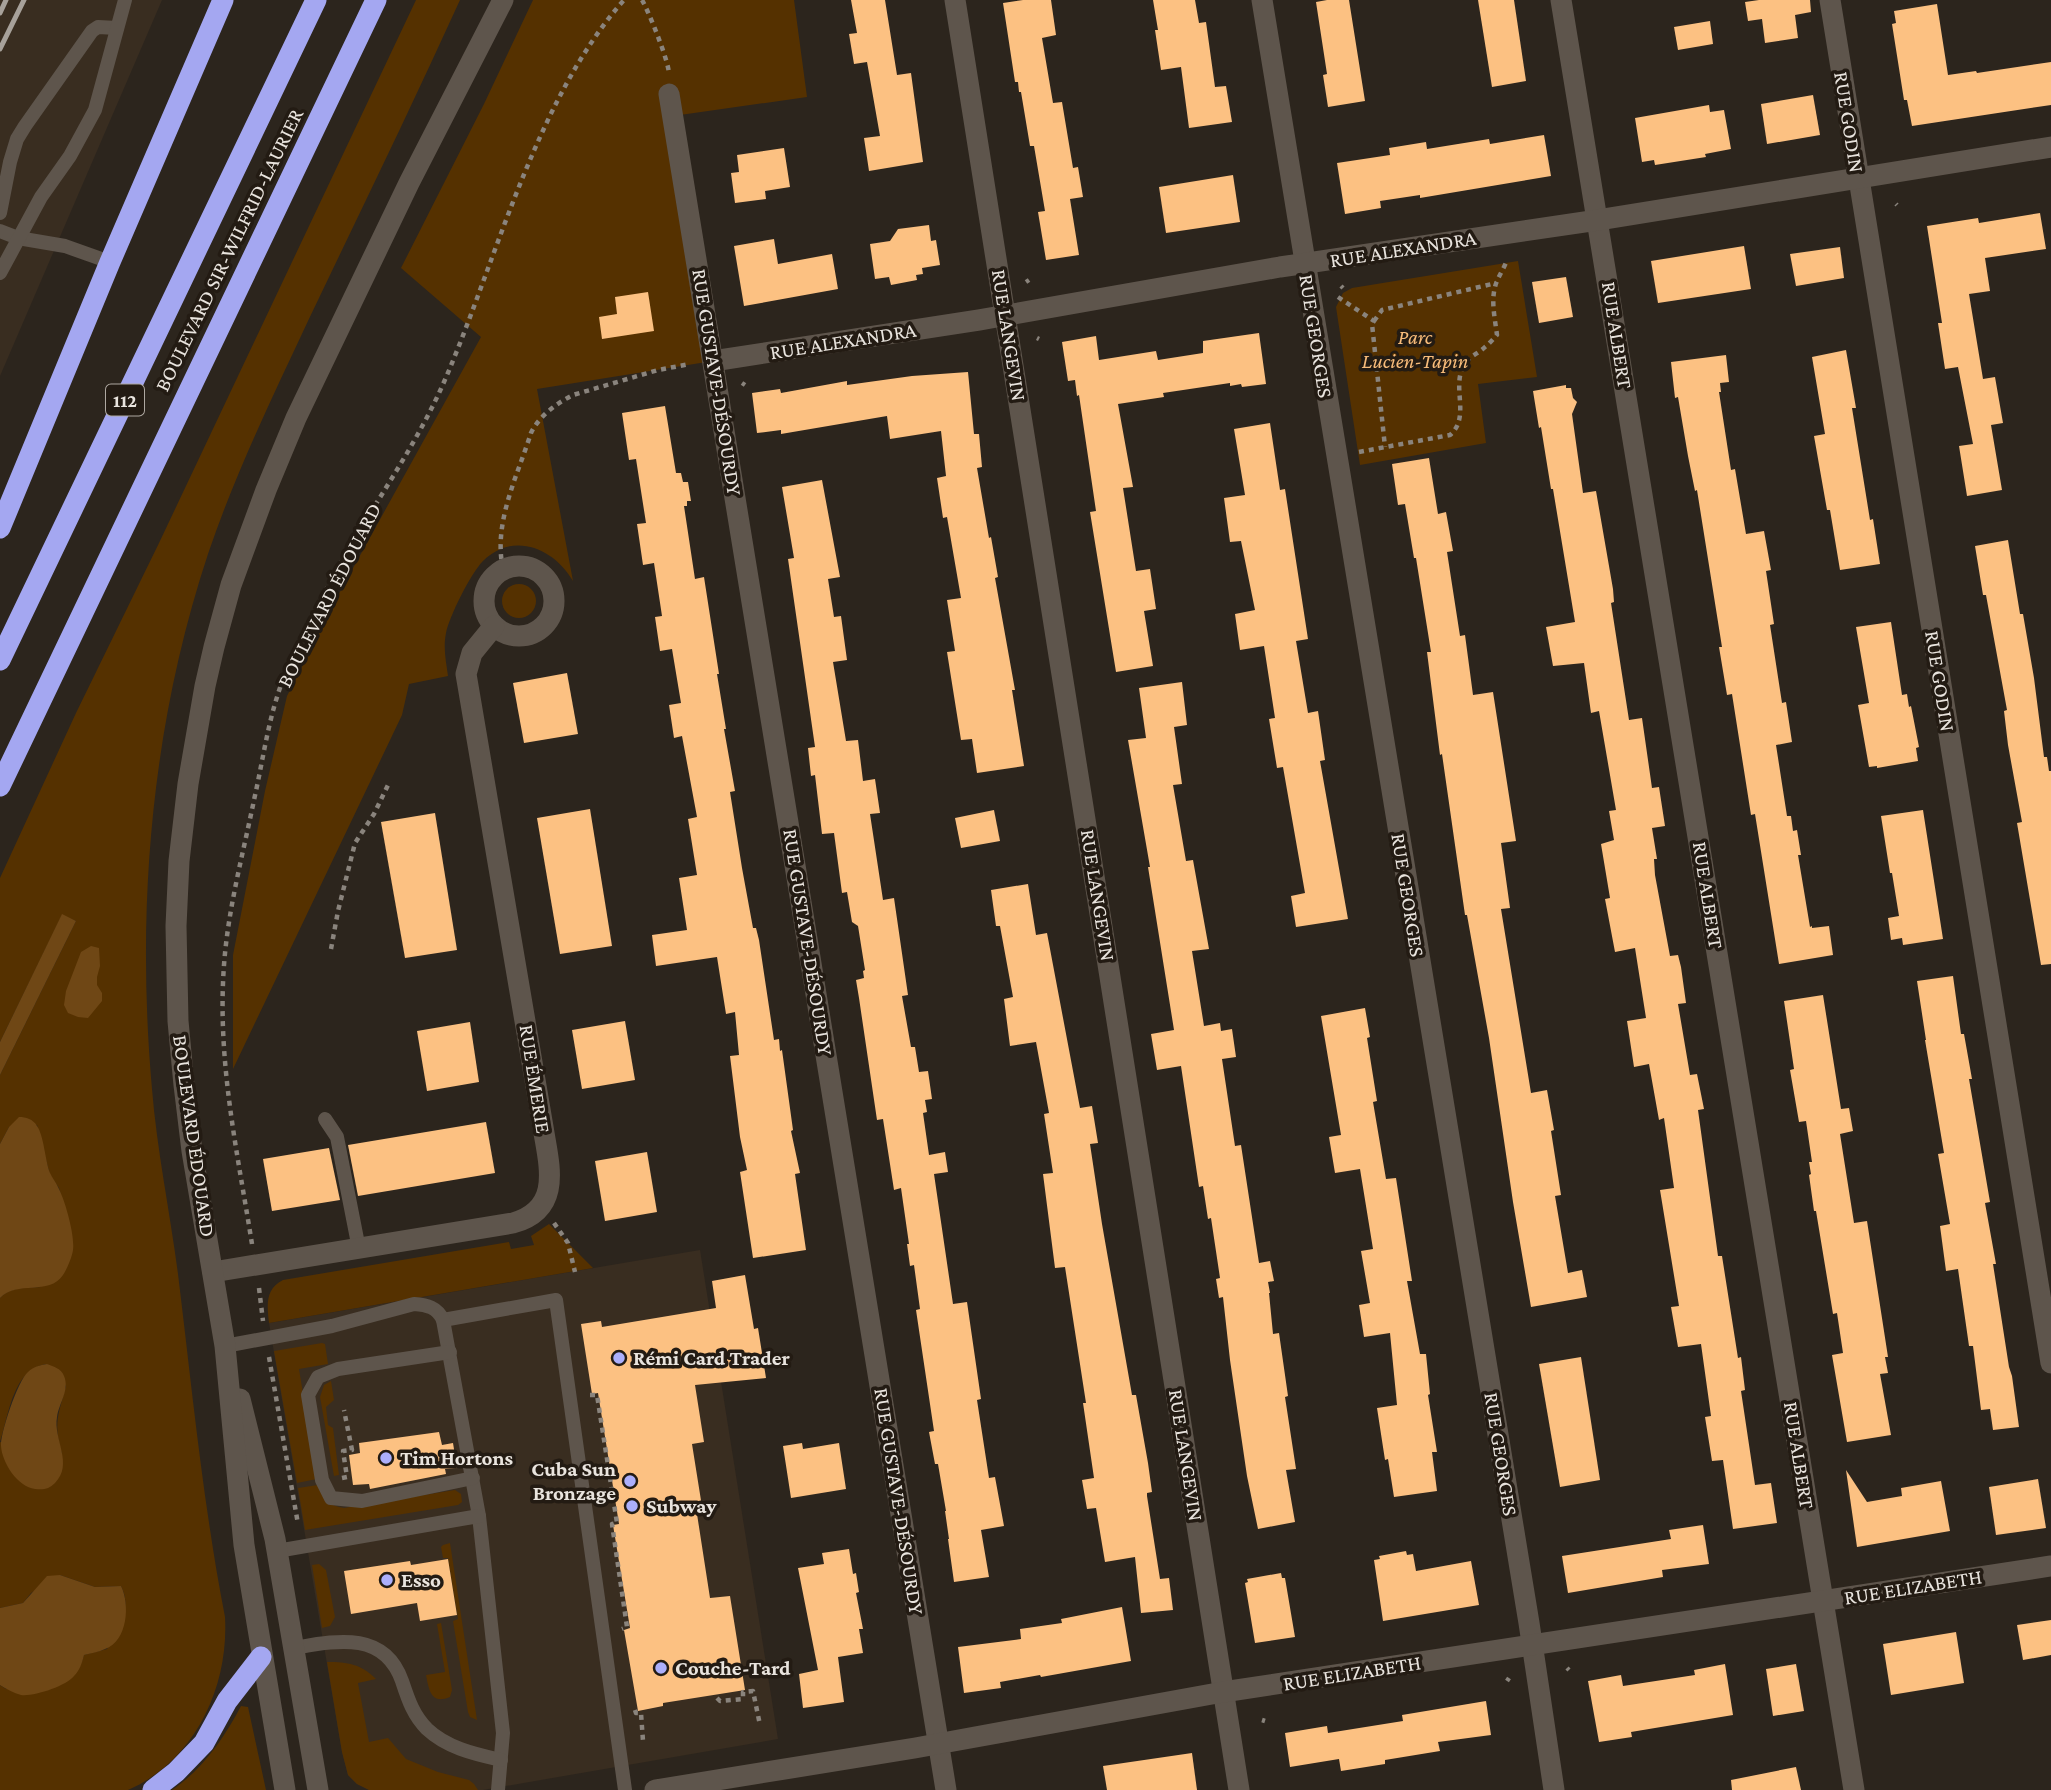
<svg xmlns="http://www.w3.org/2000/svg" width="2051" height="1790" font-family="'Crimson Pro',serif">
<rect width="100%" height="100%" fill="#2c251d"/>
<g fill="#392d20">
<polygon points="0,0 162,0 0,376"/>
<polygon points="700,1250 778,1739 483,1790 369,1790 357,1784 348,1775 342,1752 269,1323"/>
</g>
<g fill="#553100" fill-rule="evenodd">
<path d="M416,0H460C411,108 359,214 308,321C272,398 235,474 208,554C151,726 136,909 152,1089C157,1151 170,1212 178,1274C192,1388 203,1504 225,1617C229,1687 195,1761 128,1790H0V1685L6,1689C40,1687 73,1695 84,1655L107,1649C118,1627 133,1610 121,1586L95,1587L60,1575L31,1593L23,1603L0,1608V1298C10,1287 25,1288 40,1287L72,1236L59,1188L50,1175L37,1125L9,1127L0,1144V1075L76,921L62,915L0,1042V878L76,713L159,543ZM47,1364L66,1386C58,1416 53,1423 62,1454L0,1442C9,1415 13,1368 47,1364Z"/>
<path d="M533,0H794L807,97L673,116L713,361L537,389L573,581C554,548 513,531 483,561C471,573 449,617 446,633C443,648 446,661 448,676L409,684L402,715L233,1069V955L265,791L287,696L342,588L481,337L401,268L484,104Z"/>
<polygon points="1518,261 1537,377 1478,384 1486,443 1360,465 1336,307 1343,293 1352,288"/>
<circle cx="519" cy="601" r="17"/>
<path d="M549,1224L593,1268L269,1323C267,1305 265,1289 283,1280L509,1242L511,1249L534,1245L531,1236Z"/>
<polygon points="322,1343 325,1344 328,1364 299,1369 317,1479 297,1483 274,1351"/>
<polygon points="331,1381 334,1400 326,1407 328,1425 333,1428 339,1475 334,1476 320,1397 324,1385"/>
<path d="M318,1485C322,1498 329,1506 344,1508L455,1490L461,1494L462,1502L458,1505L305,1530L298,1488Z"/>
<polygon points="450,1543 477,1720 470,1717 468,1712 453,1621 458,1619 448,1558 443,1558 441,1547 443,1545"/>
<polygon points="319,1564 326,1570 335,1617 330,1626 322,1628 312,1565"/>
<path d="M441,1623L452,1690L450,1697C431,1705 429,1690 426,1675L445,1672L437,1624Z"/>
<path d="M327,1662C348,1662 361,1664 376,1679L358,1683L369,1742L388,1738L406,1759L438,1772L469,1780L474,1784L478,1790H369L357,1784L348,1775L342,1752Z"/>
<path d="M241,1706L248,1707L266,1790H172C203,1769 224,1738 241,1706Z"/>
</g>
<g fill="#6f4715">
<polygon points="62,914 76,921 0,1075 0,1042"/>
<polygon points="91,946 99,948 100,966 97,977 97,985 102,993 102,1001 88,1018 78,1017 68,1013 64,1005 66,991 81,952"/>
<path d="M19,1117C26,1117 33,1119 37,1126C44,1136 45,1160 50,1173C52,1178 56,1182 58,1187C65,1200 75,1235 73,1250C72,1257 67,1269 63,1275C49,1296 17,1280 0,1298V1144L9,1127Z"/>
<path d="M47,1364C54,1367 61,1368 64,1376C70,1390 59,1403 57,1417C53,1439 74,1464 55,1483C49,1489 44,1490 35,1489C18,1487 2,1463 1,1446C0,1434 18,1380 28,1372C33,1367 40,1365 47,1364Z"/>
<path d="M60,1575L95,1587L121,1586C130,1604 128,1641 105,1649C99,1652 91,1653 84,1655C82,1663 80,1670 74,1676C66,1686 33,1697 21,1695C14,1693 6,1689 0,1685V1608L23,1603L47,1576Z"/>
</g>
<g fill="#fcc182">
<polygon points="851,0 885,0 897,75 911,73 923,162 869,171 864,138 880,136 867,62 854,64 849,34 857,33"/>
<polygon points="1023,0 1051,0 1056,35 1042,38 1053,103 1062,102 1073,168 1078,167 1083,197 1070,199 1079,255 1046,260 1038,212 1045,211 1034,146 1030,146 1021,92 1019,92 1018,82 1015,82 1003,3"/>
<polygon points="1153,0 1195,0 1199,23 1206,22 1215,87 1226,86 1232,122 1189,128 1181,67 1161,70 1155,30 1158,30"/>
<polygon points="1327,0 1349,0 1365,101 1328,107 1323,75 1327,74 1316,2"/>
<polygon points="1478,0 1514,0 1526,81 1492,87"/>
<polygon points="1759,0 1810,0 1811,12 1795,15 1798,38 1765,43 1762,19 1748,21 1745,2"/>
<polygon points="1937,4 1948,75 1976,71 1977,73 2051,62 2051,105 1912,126 1907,100 1904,100 1892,24 1896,23 1894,11"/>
<polygon points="1710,21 1713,44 1678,50 1674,27"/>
<polygon points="1813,95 1820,135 1767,144 1761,104"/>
<polygon points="1709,105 1710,112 1724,110 1731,149 1705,154 1706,157 1655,165 1654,160 1642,162 1635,118"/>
<polygon points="1544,135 1551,176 1420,198 1420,195 1380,201 1381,208 1345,214 1337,163 1390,155 1389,148 1426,142 1427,149 1489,139 1490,144"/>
<polygon points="784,148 790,187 765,191 766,199 735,203 731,173 739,172 737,155"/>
<polygon points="1233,175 1240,222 1166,233 1159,187"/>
<polygon points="2040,213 2046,249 1985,258 1990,291 1969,294 1983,379 1995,377 2003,423 1991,425 2002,490 1967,496 1959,446 1973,444 1958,367 1945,369 1938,323 1942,323 1927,226 1978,218 1979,223"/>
<polygon points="929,225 931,241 936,240 940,265 922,268 923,274 916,275 917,280 891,285 889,277 875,279 870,244 890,241 898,229"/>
<polygon points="774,239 778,264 832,254 838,289 744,306 734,246"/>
<polygon points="1744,246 1751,289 1658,303 1651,261"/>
<polygon points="1840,247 1844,278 1796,286 1790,254"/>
<polygon points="1566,277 1573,317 1539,323 1532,282"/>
<polygon points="648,292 654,331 602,339 599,317 617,314 615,297"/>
<polygon points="1259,333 1266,384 1242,387 1241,384 1230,386 1230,383 1163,393 1164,397 1118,404 1133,487 1123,488 1136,571 1150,569 1156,609 1144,611 1153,666 1116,672 1090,512 1096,511 1079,395 1077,396 1075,380 1068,381 1062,342 1096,336 1099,360 1156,351 1158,360 1203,353 1203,341"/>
<polygon points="1846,350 1856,408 1852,408 1870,520 1873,519 1880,564 1840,570 1830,510 1827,510 1814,436 1825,434 1812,357"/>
<polygon points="1726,355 1729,382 1720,383 1721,392 1719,392 1731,470 1735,469 1746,534 1764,531 1771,570 1766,571 1774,624 1770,625 1782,703 1786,702 1792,742 1776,745 1787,816 1791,816 1793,831 1797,830 1801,855 1798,855 1810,927 1812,926 1812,928 1829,926 1833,955 1779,964 1755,814 1751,815 1732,694 1727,695 1719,647 1722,647 1697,490 1695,491 1688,456 1678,397 1675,398 1671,362"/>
<polygon points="968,372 974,434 979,434 982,467 977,468 989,538 991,537 998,577 995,578 1015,690 1012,690 1024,766 977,773 972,739 961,740 947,652 955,651 947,600 961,598 947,517 943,518 937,478 946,476 941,431 890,439 887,416 781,434 781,430 757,433 752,393 780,389 781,393 847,381 847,385 912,376"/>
<polygon points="1566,385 1566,388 1571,388 1573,398 1577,402 1572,414 1583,493 1596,491 1613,589 1614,602 1611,603 1629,720 1642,718 1652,788 1659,787 1665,826 1652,828 1657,859 1654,859 1655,875 1670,956 1678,955 1681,967 1686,1003 1678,1004 1690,1075 1697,1074 1704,1109 1698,1110 1718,1256 1722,1256 1738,1358 1741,1357 1745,1390 1741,1391 1755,1485 1771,1483 1777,1523 1733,1529 1723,1460 1712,1461 1705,1417 1711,1416 1701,1344 1678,1347 1671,1307 1679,1306 1660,1190 1674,1188 1664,1118 1659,1120 1649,1064 1634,1067 1627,1021 1646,1018 1635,948 1615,952 1605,899 1610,898 1601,844 1614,840 1609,811 1616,810 1599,711 1591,713 1584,663 1553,666 1546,627 1575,622 1553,489 1551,489 1541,427 1539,428 1533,391"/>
<polygon points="665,406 676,473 681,473 683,482 688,482 691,501 687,501 687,506 684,506 695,579 704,577 719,674 717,674 726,729 724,729 735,791 730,792 742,868 753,928 756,928 759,940 774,1040 779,1039 780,1051 782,1050 793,1130 791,1131 800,1173 795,1174 806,1250 753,1258 740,1172 747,1170 740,1137 730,1056 739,1055 735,1012 726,1014 717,957 656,966 652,935 687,930 679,878 697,875 688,819 697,817 682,736 674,738 669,705 681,703 672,649 660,651 655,617 662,616 654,563 643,565 637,524 646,523 636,459 629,460 622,413"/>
<polygon points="1270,423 1280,490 1285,489 1308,639 1296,641 1308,713 1318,711 1325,760 1320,761 1348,919 1296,927 1291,896 1305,893 1283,767 1277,768 1269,719 1275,718 1264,646 1240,650 1235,614 1255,610 1241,541 1230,542 1224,498 1245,495 1234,429"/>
<polygon points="1429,458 1438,514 1446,512 1453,551 1447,552 1460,636 1465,635 1473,695 1493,692 1516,841 1501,843 1510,908 1501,909 1531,1093 1547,1090 1554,1130 1551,1131 1561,1195 1555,1196 1568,1273 1582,1270 1587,1297 1531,1307 1513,1202 1489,1038 1467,915 1465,915 1442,754 1440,755 1427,652 1431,652 1416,558 1414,558 1405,504 1398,505 1392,464"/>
<polygon points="822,480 840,577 828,579 834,617 841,616 847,660 833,662 846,741 858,740 863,781 875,779 880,813 870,814 883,900 894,898 908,995 902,996 911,1047 915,1047 919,1072 928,1071 932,1099 925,1100 927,1112 923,1113 929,1155 945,1152 948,1172 934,1174 953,1304 967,1302 981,1399 977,1400 989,1478 995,1477 1004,1526 981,1530 989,1577 954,1582 948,1539 949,1539 945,1511 946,1511 938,1464 935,1464 929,1432 934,1431 916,1310 920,1309 914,1265 910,1266 907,1244 909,1244 901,1188 894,1190 883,1119 877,1120 859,998 856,980 864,978 863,971 865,970 858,926 852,922 847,892 842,893 834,833 822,834 815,775 811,776 808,748 815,747 788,559 794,558 782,487"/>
<polygon points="2008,540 2020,614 2023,614 2034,678 2044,757 2047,757 2049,771 2051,771 2051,964 2041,965 2017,823 2022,822 2008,745 2004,711 2007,710 1986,595 1983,595 1975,546"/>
<polygon points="1891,622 1902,695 1907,694 1909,707 1911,706 1919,747 1916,748 1918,761 1877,768 1877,766 1869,767 1858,705 1869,703 1856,627"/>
<polygon points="567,673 578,734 524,743 513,683"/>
<polygon points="1182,682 1187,725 1174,727 1182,784 1173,785 1186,861 1193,860 1209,949 1192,951 1204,1026 1220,1023 1221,1031 1232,1029 1236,1057 1222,1059 1235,1146 1241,1145 1259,1263 1270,1261 1274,1281 1268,1282 1270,1293 1269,1293 1273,1334 1279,1333 1288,1396 1285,1397 1296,1469 1286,1470 1295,1522 1258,1529 1247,1476 1230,1360 1223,1297 1219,1298 1216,1279 1220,1278 1211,1218 1208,1219 1203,1186 1199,1187 1181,1066 1157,1070 1151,1034 1174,1030 1148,867 1150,867 1128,740 1146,738 1139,688"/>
<polygon points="590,809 612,946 560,954 537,818"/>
<polygon points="994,810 1000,841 961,848 955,818"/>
<polygon points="1923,810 1943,939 1903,945 1902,938 1891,940 1888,918 1899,916 1892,873 1890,873 1881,816"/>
<polygon points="435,813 457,950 405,958 381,822"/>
<polygon points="1028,884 1036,935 1047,933 1080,1108 1092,1106 1098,1143 1090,1144 1102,1224 1132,1395 1136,1395 1148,1463 1152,1492 1147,1493 1147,1496 1160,1579 1169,1578 1173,1610 1141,1613 1135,1557 1105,1562 1096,1508 1087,1509 1082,1480 1094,1478 1083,1403 1086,1403 1065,1267 1055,1268 1043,1174 1053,1173 1044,1114 1049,1113 1036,1042 1010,1046 1004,999 1013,997 1000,926 996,926 991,890"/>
<polygon points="1953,976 1961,1034 1964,1034 1972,1079 1969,1079 1990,1202 1985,1203 1996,1264 1993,1264 2009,1367 2012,1376 2019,1427 1993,1430 1990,1409 1981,1410 1973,1346 1969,1346 1958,1269 1946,1271 1940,1226 1950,1224 1938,1154 1944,1153 1925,1040 1926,1040 1917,981"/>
<polygon points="1823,995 1841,1109 1849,1108 1853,1131 1840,1134 1854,1223 1867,1221 1888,1357 1885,1357 1888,1373 1880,1374 1891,1435 1847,1442 1832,1355 1843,1353 1837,1313 1833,1314 1816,1211 1814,1211 1809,1175 1811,1174 1809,1162 1812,1162 1806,1121 1799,1122 1790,1070 1794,1069 1784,1001"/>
<polygon points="1365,1008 1370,1037 1367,1038 1377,1101 1373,1102 1386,1179 1396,1178 1412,1281 1407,1281 1420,1354 1426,1354 1430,1394 1428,1395 1437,1452 1432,1452 1437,1491 1394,1497 1388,1459 1385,1460 1377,1408 1397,1405 1390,1333 1364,1337 1359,1305 1370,1303 1361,1251 1373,1249 1360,1169 1335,1173 1329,1137 1341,1135 1321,1016"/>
<polygon points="625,1021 635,1080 582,1089 572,1030"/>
<polygon points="470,1022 479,1082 427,1091 417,1031"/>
<polygon points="486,1122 495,1173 358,1196 348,1145"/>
<polygon points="329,1148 340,1200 272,1211 263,1159"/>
<polygon points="647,1152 657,1212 605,1221 595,1161"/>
<polygon points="745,1275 754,1329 758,1328 766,1378 695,1385 704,1442 692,1444 703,1513 697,1514 710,1598 730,1596 745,1690 663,1703 663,1706 638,1711 624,1630 630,1628 613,1525 619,1524 598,1393 592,1394 581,1324 601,1321 602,1327 716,1308 712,1281"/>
<polygon points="1581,1357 1600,1480 1560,1487 1539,1364"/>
<polygon points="439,1432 442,1445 453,1443 457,1468 445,1469 446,1474 370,1489 369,1484 353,1485 349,1455 360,1453 359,1443"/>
<polygon points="802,1443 803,1449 839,1443 846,1489 791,1498 783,1446"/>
<polygon points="1846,1470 1867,1502 1902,1496 1901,1488 1941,1481 1950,1531 1857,1547"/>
<polygon points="2038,1479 2046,1528 1996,1535 1989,1487"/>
<polygon points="1703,1525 1709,1564 1662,1570 1663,1577 1568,1593 1562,1556 1671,1539 1669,1530"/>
<polygon points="849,1549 853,1574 856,1573 859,1592 856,1593 863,1629 859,1629 863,1653 838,1657 844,1702 803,1708 799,1674 818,1670 798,1568 824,1564 822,1553"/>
<polygon points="1406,1551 1407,1555 1413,1554 1416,1571 1471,1561 1479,1605 1383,1621 1374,1560 1380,1559 1379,1556"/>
<polygon points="448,1559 457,1615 420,1621 417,1603 351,1614 344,1571 410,1561 411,1565"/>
<polygon points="1281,1573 1282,1578 1285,1578 1295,1637 1255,1643 1245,1583 1248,1582 1247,1579"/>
<polygon points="1122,1607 1131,1661 1041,1677 1040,1675 1000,1682 1001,1688 964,1693 958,1647 1021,1639 1020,1629 1062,1623 1061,1619"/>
<polygon points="2051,1620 2051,1655 2023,1660 2017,1625"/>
<polygon points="1956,1632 1964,1683 1891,1695 1883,1644"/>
<polygon points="1725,1664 1733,1715 1631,1732 1632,1737 1599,1742 1588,1681 1621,1675 1623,1686 1695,1675 1694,1670"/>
<polygon points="1796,1664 1804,1711 1773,1716 1766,1669"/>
<polygon points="1486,1701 1491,1735 1438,1742 1440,1751 1385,1760 1385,1764 1341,1771 1339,1759 1290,1767 1285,1733 1327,1726 1328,1733 1403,1721 1402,1715"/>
<polygon points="1192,1753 1197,1790 1107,1790 1103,1766"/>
<polygon points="1796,1767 1801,1790 1732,1790 1731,1780"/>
</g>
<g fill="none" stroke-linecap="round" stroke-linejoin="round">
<g stroke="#8a847d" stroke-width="4.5" stroke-dasharray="5 5" stroke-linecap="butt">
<path d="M642,0C649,12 669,62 669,74"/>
<polyline points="1896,204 1897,205"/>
<polyline points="1026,282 1029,280"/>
<polyline points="1341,286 1343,288"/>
<polyline points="1338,297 1374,321 1372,324 1385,447"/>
<polyline points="1374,321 1382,310 1496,283"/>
<polyline points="1037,338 1039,339"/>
<polyline points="742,383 745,385"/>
<path d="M1359,452L1450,435C1471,417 1451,387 1464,365C1469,356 1478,354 1485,347C1489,344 1493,339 1497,335C1495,319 1491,302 1495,287C1497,278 1504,269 1507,260"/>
<path d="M503,569C493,523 517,477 531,433C539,416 557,403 573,395L658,370L690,364"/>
<polyline points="331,949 338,911 355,843 374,814 390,781"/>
<polyline points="554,1223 568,1243 575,1272"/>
<path d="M252,1244C237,1150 217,1061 224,965C228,909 243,854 254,800C264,756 269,711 287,670C306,629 326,588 348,550C382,492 421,437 447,375C498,255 537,98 624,0"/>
<polyline points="259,1288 263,1321"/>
<polyline points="269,1357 298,1524"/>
<polyline points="590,1395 597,1395 617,1523 612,1524 627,1627 622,1629"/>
<polyline points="342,1478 347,1477 343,1451 352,1450 344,1410"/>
<polyline points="1567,1668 1569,1670"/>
<polyline points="1507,1681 1509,1678"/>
<polyline points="717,1698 720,1701 743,1699 743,1692 753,1691 760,1725"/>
<polyline points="635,1710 636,1713 641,1713 643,1741"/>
<polyline points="1262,1720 1265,1721"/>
</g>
<g stroke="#5e554c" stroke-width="14">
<polyline points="0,213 10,162 17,139 25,126 92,31 98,27 117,28"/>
<polyline points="0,231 18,238 65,246 110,262"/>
<polyline points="0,273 41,197 70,156 95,110 125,0"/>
<polyline points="325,1119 337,1137 359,1249"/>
<polyline points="443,1320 556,1300 625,1790"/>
<path d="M225,1346L332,1326L414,1304C427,1305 437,1307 443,1320L479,1516L503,1733L498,1790"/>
<polyline points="450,1352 338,1369 318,1377 308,1395 322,1480 331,1498 362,1501 473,1478"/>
<polyline points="277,1551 479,1516"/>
<path d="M294,1648C335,1641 384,1630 402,1681C408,1699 413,1715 427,1729C447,1748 475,1754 501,1760"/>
</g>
<g stroke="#5e554c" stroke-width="21">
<polyline points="955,0 1239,1790"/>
<polyline points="1262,0 1529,1623 1554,1790"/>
<polyline points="1561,0 1854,1790"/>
<polyline points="1830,0 2051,1363"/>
<polyline points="669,94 946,1790"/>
<polyline points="713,361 979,320 1280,267 1598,220 2051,147"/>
<circle cx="519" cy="601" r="35"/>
<path d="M213,1272L513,1223C563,1209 549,1165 543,1127L466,674L472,653L494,626"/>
<polyline points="655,1790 915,1748 1223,1692 2051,1566"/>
</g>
<g stroke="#5e554c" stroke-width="21">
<polyline points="240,1399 275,1539 318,1790"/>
<polyline points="285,1790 244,1545 225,1346 192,1151 184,1085 178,1021 176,926 179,861 188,784 205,686 214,647 231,585 266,490 296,418 409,183 503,0"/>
</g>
<g stroke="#a4a7f1" stroke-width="21">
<polyline points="0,528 110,262 223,0"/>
<polyline points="0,660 316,0"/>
<polyline points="0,786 376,0"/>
<polyline points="153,1790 176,1772 204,1743 227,1701 261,1657"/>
</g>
<g stroke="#a7a19a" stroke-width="5">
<polyline points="0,13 6,0"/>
<polyline points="0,49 24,0"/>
</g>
</g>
<g fill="#acaffb" stroke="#231b13" stroke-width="2.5">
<circle cx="619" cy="1358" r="7"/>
<circle cx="386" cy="1458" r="7"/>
<circle cx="630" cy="1481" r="7"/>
<circle cx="632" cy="1506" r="7"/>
<circle cx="387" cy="1580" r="7"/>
<circle cx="661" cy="1668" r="7"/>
</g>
<g text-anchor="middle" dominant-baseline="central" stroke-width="7" stroke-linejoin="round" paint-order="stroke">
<rect fill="#231b13" stroke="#aea8a1" stroke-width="2" x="106" y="384.5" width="38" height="31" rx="5"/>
<g font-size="19" font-weight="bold" fill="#e9e4de">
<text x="125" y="400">112</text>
</g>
<g font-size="21" fill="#e9e4de" stroke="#231b13">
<text transform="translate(1849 122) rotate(81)">RUE GODIN</text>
<text transform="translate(1403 249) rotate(-9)">RUE ALEXANDRA</text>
<text transform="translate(229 250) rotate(-64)">BOULEVARD SIR-WILFRID-LAURIER</text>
<text transform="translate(1009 335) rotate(81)">RUE LANGEVIN</text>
<text transform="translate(1617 335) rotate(81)">RUE ALBERT</text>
<text transform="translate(1316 336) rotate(81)">RUE GEORGES</text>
<text transform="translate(843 341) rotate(-9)">RUE ALEXANDRA</text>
<text transform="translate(717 382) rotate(81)">RUE GUSTAVE-DÉSOURDY</text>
<text transform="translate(329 595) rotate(-63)">BOULEVARD ÉDOUARD</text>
<text transform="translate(1940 681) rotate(81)">RUE GODIN</text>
<text transform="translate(1098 895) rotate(81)">RUE LANGEVIN</text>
<text transform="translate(1408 895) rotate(81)">RUE GEORGES</text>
<text transform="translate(1708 895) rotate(81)">RUE ALBERT</text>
<text transform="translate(808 942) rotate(81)">RUE GUSTAVE-DÉSOURDY</text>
<text transform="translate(535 1079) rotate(81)">RUE ÉMERIE</text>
<text transform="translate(194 1136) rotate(82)">BOULEVARD ÉDOUARD</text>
<text transform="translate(1501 1454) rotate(81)">RUE GEORGES</text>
<text transform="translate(1186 1455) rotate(81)">RUE LANGEVIN</text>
<text transform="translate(1799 1455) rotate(81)">RUE ALBERT</text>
<text transform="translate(899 1501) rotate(81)">RUE GUSTAVE-DÉSOURDY</text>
<text transform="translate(1913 1587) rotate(-9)">RUE ELIZABETH</text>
<text transform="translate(1352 1673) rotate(-9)">RUE ELIZABETH</text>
</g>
<g font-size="21" font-style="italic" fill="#f8bc7a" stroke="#231b13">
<text x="1415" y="337">Parc<tspan x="1415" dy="24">Lucien-Tapin</tspan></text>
</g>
<g font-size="21" font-weight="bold" fill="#e9e4de" stroke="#231b13" text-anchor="start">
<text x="633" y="1358">Rémi Card Trader</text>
<text x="400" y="1458">Tim Hortons</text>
<text x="616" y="1469" text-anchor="end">Cuba Sun<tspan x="616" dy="24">Bronzage</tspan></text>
<text x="646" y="1506">Subway</text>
<text x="401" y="1580">Esso</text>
<text x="675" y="1668">Couche-Tard</text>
</g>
</g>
</svg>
